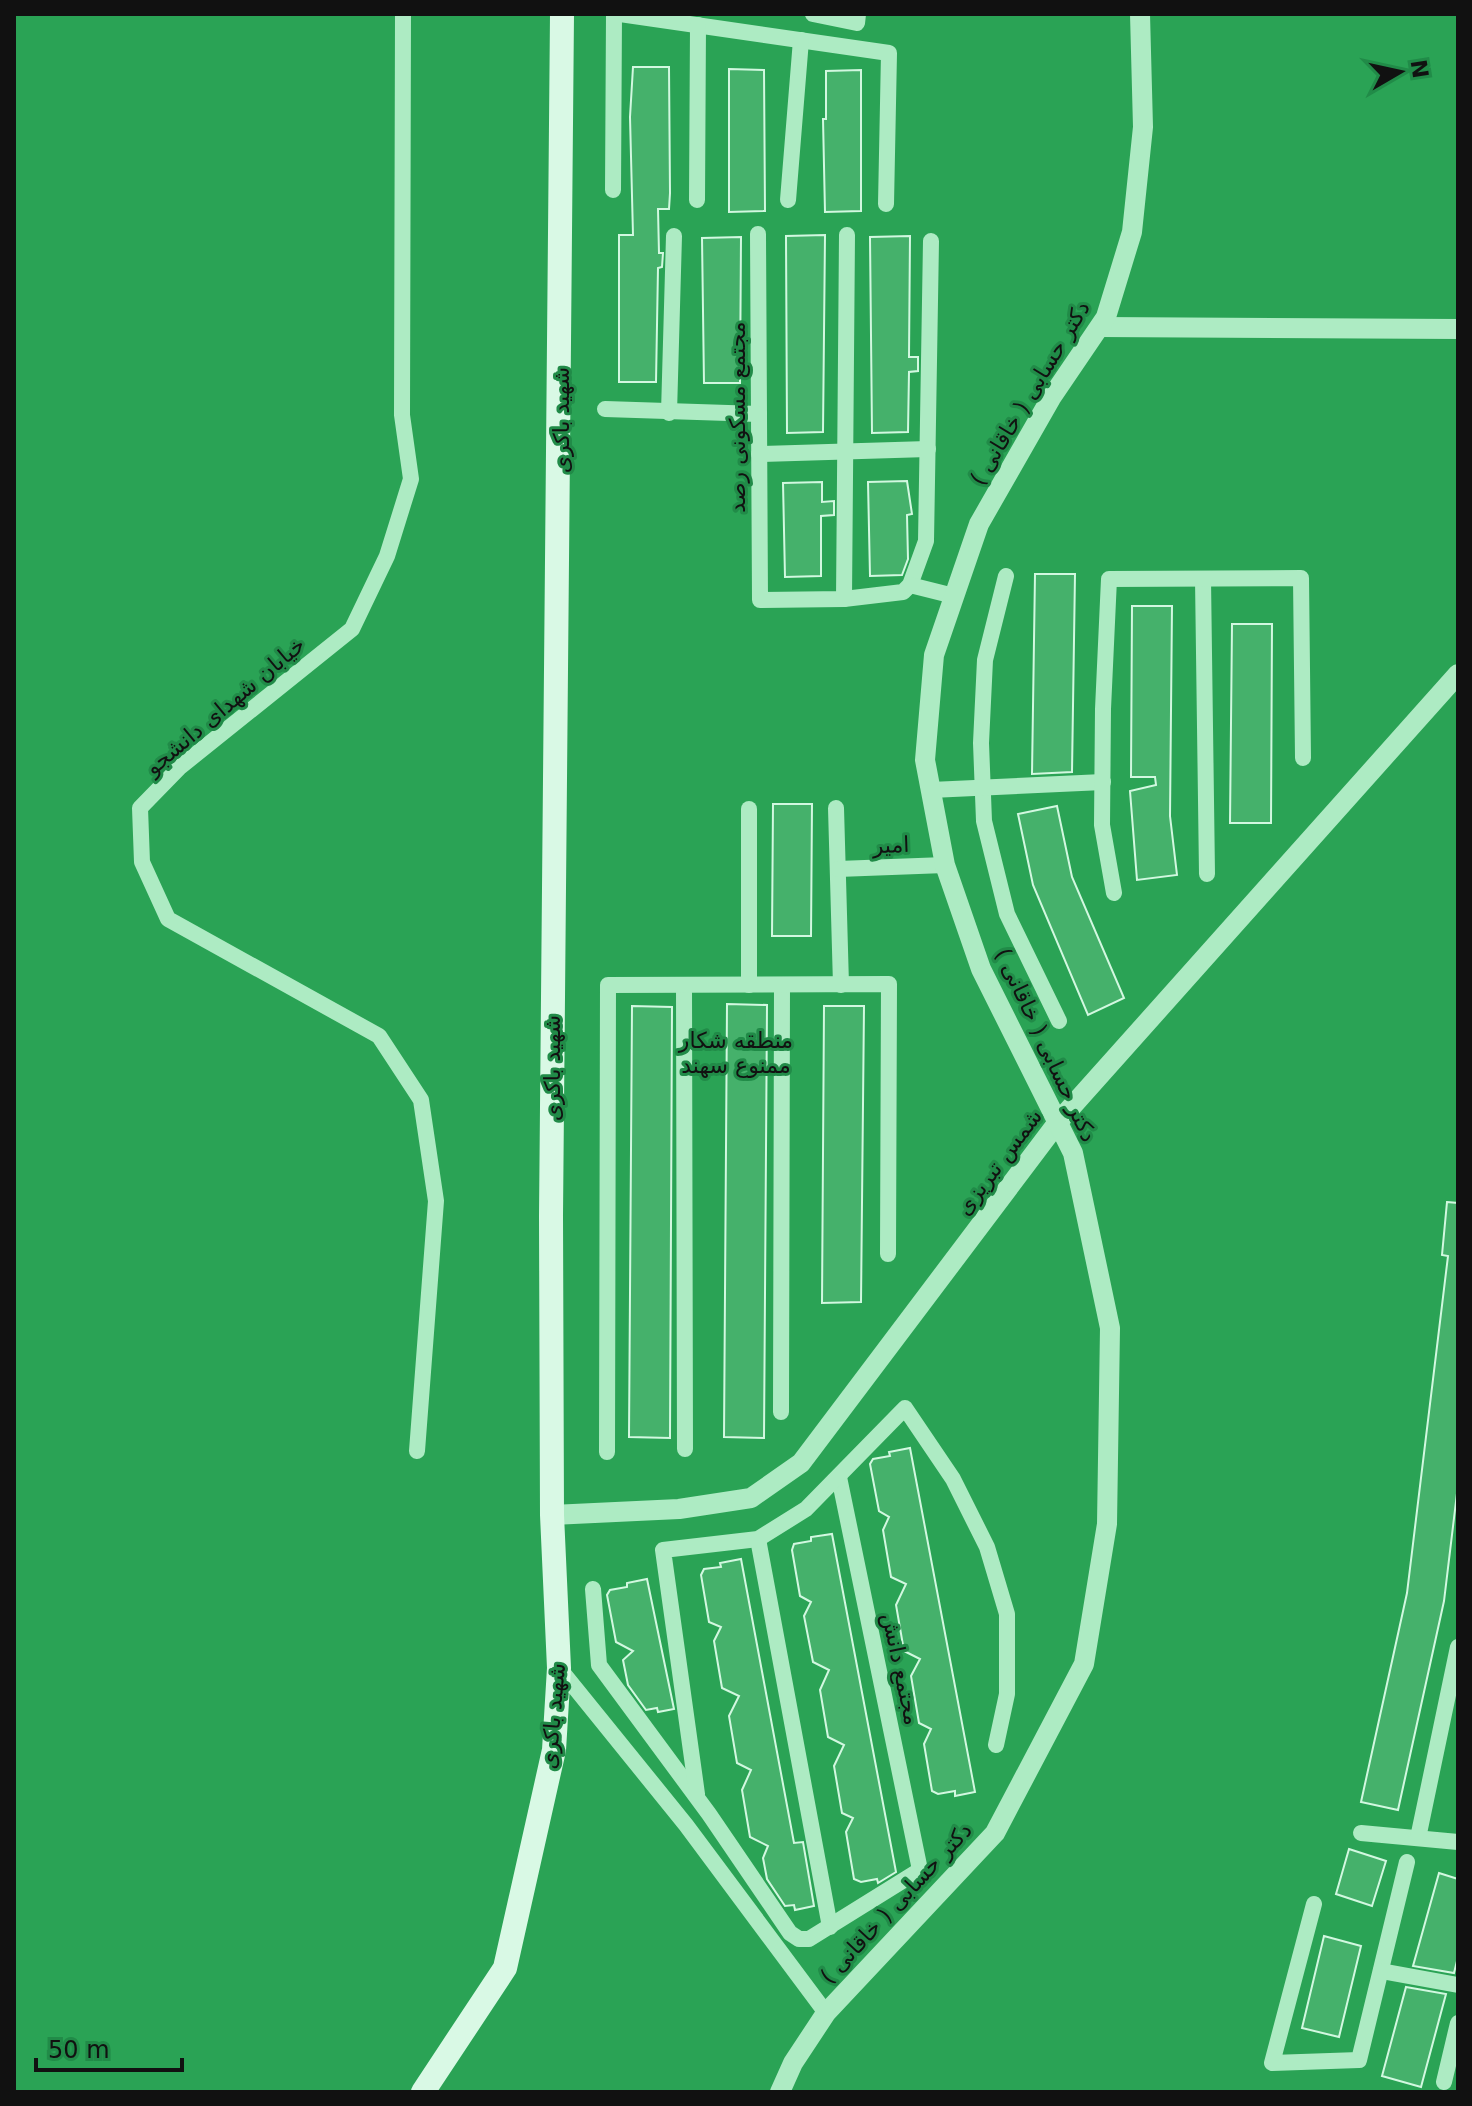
<svg xmlns="http://www.w3.org/2000/svg" width="1472" height="2106" font-family="'DejaVu Sans','Noto Naskh Arabic',sans-serif">
<rect width="100%" height="100%" fill="#218b48"/>
<rect fill="#2aa355" x="14" y="14" width="1444" height="2078"/>
<g fill="#45b16b" stroke="#d2f8e0" stroke-width="2">
<polygon points="633,67 669,67 670,193 669,209 658,209 659,253 663,253 662,267 658,268 656,382 619,382 619,235 633,235 630,117"/>
<polygon points="729,69 764,70 765,211 729,212"/>
<polygon points="861,70 861,211 825,212 823,119 826,119 826,71"/>
<polygon points="825,235 823,432 787,433 786,236"/>
<polygon points="910,236 909,357 918,357 918,371 909,372 908,432 872,433 870,237"/>
<polygon points="741,237 740,383 704,383 702,238"/>
<polygon points="907,481 912,514 907,515 908,559 902,575 870,576 868,482"/>
<polygon points="822,482 822,502 834,501 834,515 821,516 821,576 785,577 783,483"/>
<polygon points="1035,574 1075,574 1072,772 1032,774"/>
<polygon points="1132,606 1172,606 1170,816 1177,875 1137,880 1130,791 1156,785 1155,777 1131,777"/>
<polygon points="1232,624 1272,624 1271,823 1230,823"/>
<polygon points="773,804 812,804 811,936 772,936"/>
<polygon points="1057,806 1072,877 1124,998 1088,1015 1033,885 1018,814"/>
<polygon points="727,1004 767,1005 764,1438 724,1437"/>
<polygon points="632,1006 672,1007 670,1438 629,1437"/>
<polygon points="824,1006 864,1006 861,1302 822,1303"/>
<polygon points="1447,1202 1458,1203 1458,1485 1444,1601 1398,1810 1361,1802 1407,1593 1448,1256 1442,1255"/>
<polygon points="910,1448 975,1792 955,1796 955,1791 938,1794 932,1791 924,1744 931,1729 919,1723 911,1676 920,1659 904,1651 896,1605 906,1584 891,1577 883,1530 889,1517 879,1511 870,1464 873,1459 890,1456 889,1452"/>
<polygon points="832,1534 896,1872 878,1883 877,1879 861,1882 854,1879 846,1832 853,1818 842,1813 834,1766 844,1745 828,1737 820,1690 829,1670 813,1662 804,1616 811,1602 800,1596 792,1550 794,1544 811,1541 811,1537"/>
<polygon points="741,1559 794,1843 803,1842 814,1906 795,1910 794,1905 785,1906 767,1879 763,1858 768,1846 750,1837 742,1790 751,1770 737,1763 729,1716 739,1696 722,1688 714,1641 721,1627 709,1622 701,1575 704,1569 721,1567 720,1563"/>
<polygon points="647,1579 674,1709 658,1712 657,1708 646,1710 628,1685 623,1660 633,1651 616,1642 607,1595 610,1590 627,1587 627,1583"/>
<polygon points="1349,1849 1386,1861 1372,1906 1336,1894"/>
<polygon points="1439,1873 1458,1879 1458,1957 1454,1973 1413,1966"/>
<polygon points="1324,1936 1361,1946 1339,2037 1302,2028"/>
<polygon points="1406,1987 1446,1994 1421,2087 1382,2076"/>
</g>
<g fill="none" stroke-linecap="round" stroke-linejoin="round">
<g stroke="#adebc3" stroke-width="16">
<polyline points="403,14 402,415 411,479 387,556 352,629 180,767 140,808 142,862 168,919 379,1036 421,1100 436,1201 417,1451"/>
<polyline points="620,14 889,53 886,204"/>
<polyline points="813,14 857,23 858,14"/>
<polyline points="613,190 614,14"/>
<polyline points="697,200 698,25"/>
<polyline points="788,200 801,40"/>
<polyline points="758,234 760,600 844,599 903,592 910,585 926,541 931,241"/>
<polyline points="605,409 759,414"/>
<polyline points="669,413 674,236"/>
<polyline points="759,454 928,449"/>
<polyline points="1006,576 985,660 981,743 984,821 1007,914 1059,1021"/>
<polyline points="1203,579 1207,874"/>
<polyline points="910,585 954,596"/>
<polyline points="844,599 847,235"/>
<polyline points="931,790 1103,782"/>
<polyline points="836,808 841,985"/>
<polyline points="749,809 749,985"/>
<polyline points="838,869 945,865"/>
<polyline points="1114,893 1102,825 1103,709 1109,579 1301,578 1303,758"/>
<polyline points="684,985 685,1449"/>
<polyline points="781,1412 782,985"/>
<polyline points="607,1452 608,985 889,984 888,1254"/>
<polyline points="758,1539 830,1927"/>
<polyline points="593,1589 599,1665 709,1814 790,1933 799,1939 809,1939 920,1870 839,1477"/>
<polyline points="559,1668 686,1825 826,2013"/>
<polyline points="697,1794 663,1550 758,1539 806,1509 905,1408 953,1479 987,1547 1007,1614 1007,1694 996,1745"/>
<polyline points="1361,1833 1458,1842"/>
<polyline points="1418,1838 1458,1647"/>
<polyline points="1314,1904 1272,2063 1359,2060 1407,1862"/>
<polyline points="1381,1971 1458,1985"/>
<polyline points="1444,2082 1458,2023"/>
</g>
<g stroke="#adebc3" stroke-width="20">
<polyline points="1100,327 1458,329"/>
<polyline points="552,1515 679,1509 751,1498 801,1463 1058,1122 1458,674"/>
<polyline points="780,2092 793,2063 826,2013 995,1833 1084,1664 1107,1524 1110,1328 1073,1153 981,969 945,865 925,760 934,655 979,524 1051,398 1106,317 1132,232 1143,127 1140,14"/>
</g>
<polyline stroke="#d9f9e5" stroke-width="24" points="423,2092 505,1968 554,1750 559,1668 552,1515 551,1216 562,14"/>
</g>
<g text-anchor="middle" dominant-baseline="central" stroke-width="6" stroke-linejoin="round" paint-order="stroke">
<g font-size="22" fill="#111" stroke="#218b48">
<text transform="translate(1030 393) rotate(-59)">دکتر حسابی ( خاقانی )</text>
<text transform="translate(737 417) rotate(-90)">مجتمع مسکونی رصد</text>
<text transform="translate(561 420) rotate(-90)">شهید باکری</text>
<text transform="translate(225 706) rotate(-40)">خیابان شهدای دانشجو</text>
<text transform="translate(891 845) rotate(-2)">امیر</text>
<text transform="translate(1046 1045) rotate(65)">دکتر حسابی ( خاقانی )</text>
<text transform="translate(552 1068) rotate(-90)">شهید باکری</text>
<text transform="translate(999 1162) rotate(-53)">شمس تبریزی</text>
<text transform="translate(901 1669) rotate(78)">مجتمع دانش</text>
<text transform="translate(553 1716) rotate(-85)">شهید باکری</text>
<text transform="translate(896 1903) rotate(-47)">دکتر حسابی ( خاقانی )</text>
</g>
<g font-size="22" fill="#111" stroke="#218b48">
<text x="736" y="1040">منطقه شکار<tspan x="736" dy="25">ممنوع سهند</tspan></text>
</g>
</g>
<rect width="1472" height="2106" fill="none" stroke="#111111" stroke-width="32"/>
<g transform="translate(1400 72) rotate(81)" stroke="#218b48" stroke-width="6" paint-order="stroke">
<path d="M0-6L14 30L0 20L-14 30Z" fill="#111111"/>
<text y="-12" font-size="22" font-weight="bold" text-anchor="middle" fill="#111111">N</text>
</g>
<path d="M36 2058v12h146v-12" fill="none" stroke="#111111" stroke-width="4"/>
<text x="48" y="2058" font-size="24" fill="#111111" stroke="#218b48" stroke-width="6" paint-order="stroke">50 m</text>
</svg>
